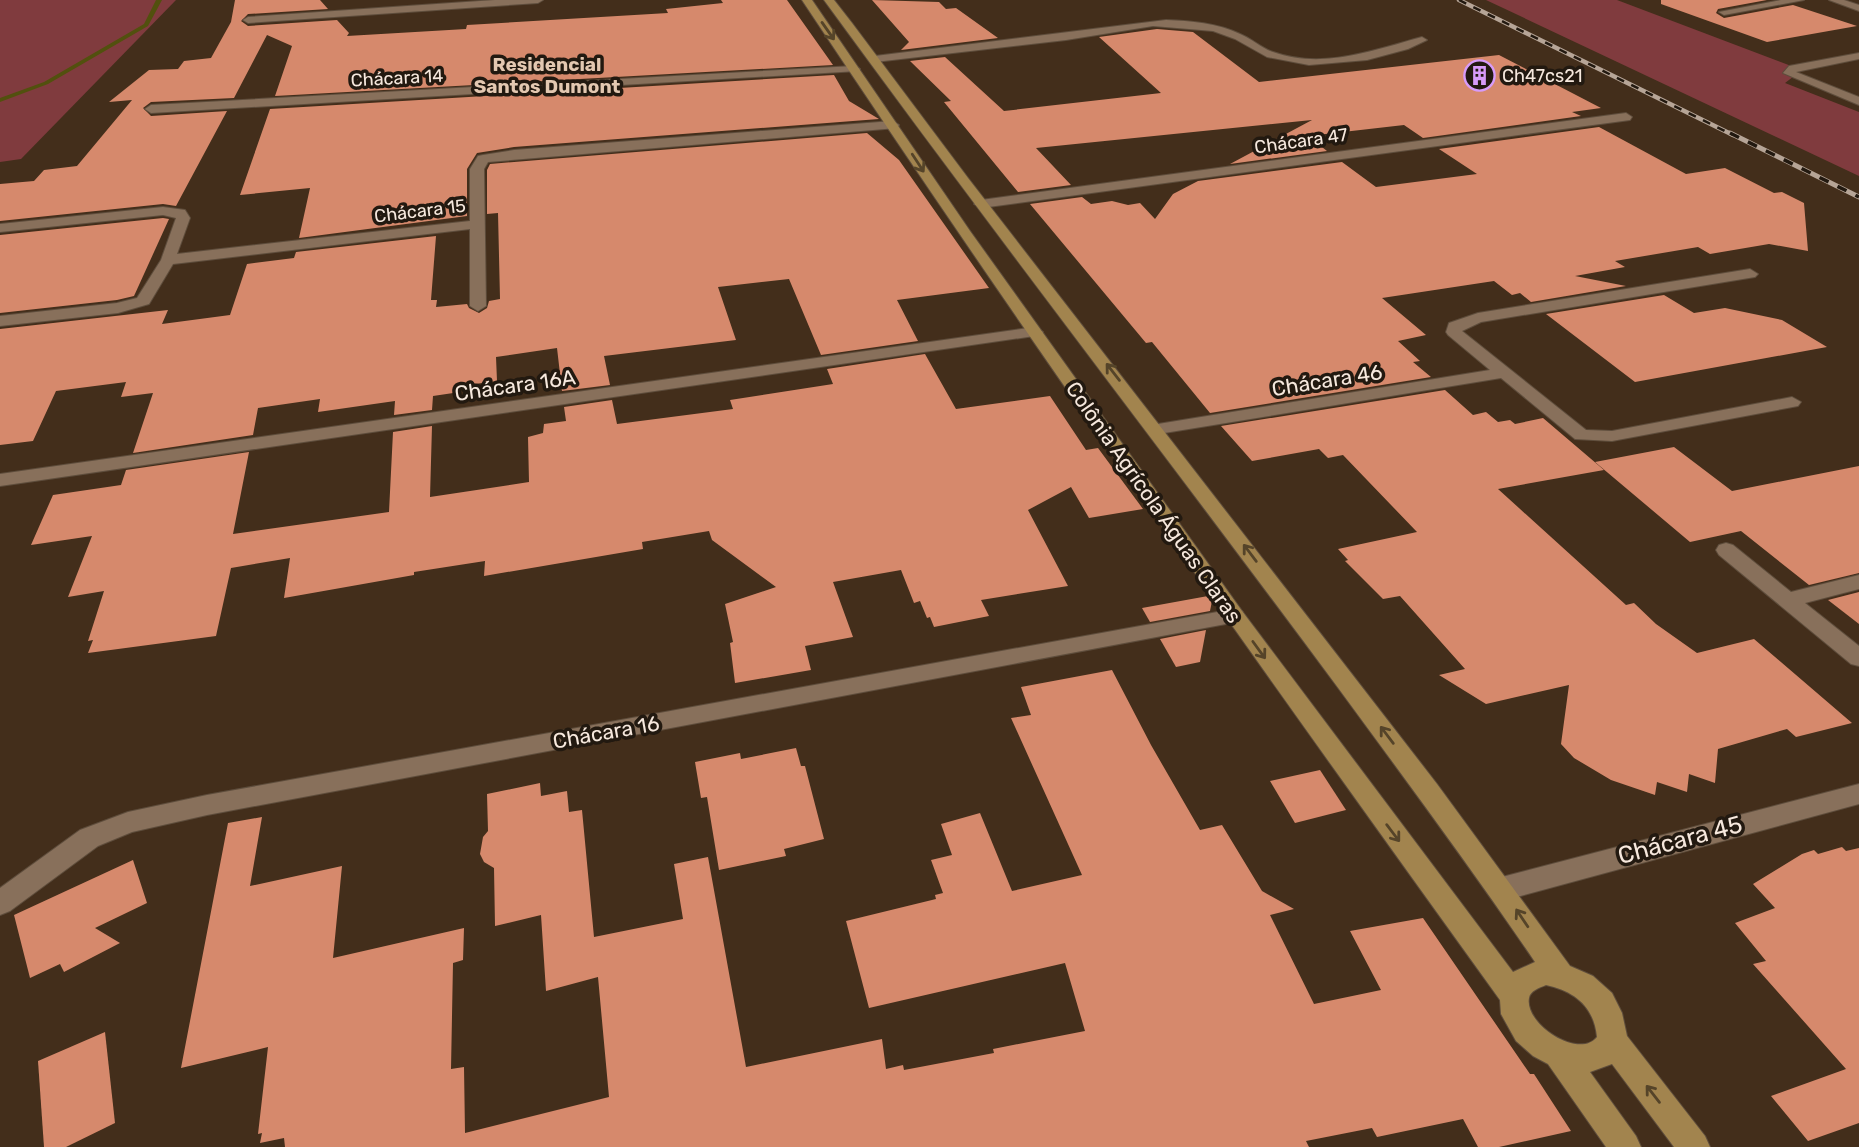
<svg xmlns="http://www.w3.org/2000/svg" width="1859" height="1147" font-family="Rubik,sans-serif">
<rect width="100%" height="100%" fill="#432e1b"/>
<g fill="#803b3e">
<polygon points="0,0 176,0 21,159 0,162"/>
<polygon points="1486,0 1617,0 1802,70 1785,83 1859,112 1859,176"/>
</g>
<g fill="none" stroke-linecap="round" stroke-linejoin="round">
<polygon fill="#52500e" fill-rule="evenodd" points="156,0 162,0 148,26 48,84 0,102 0,98 44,82 144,24"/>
</g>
<g fill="#d6896c">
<polygon points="235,0 320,0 328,9 248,14 241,21 248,26 337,20 349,33 347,36 466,29 467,25 668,13 666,9 723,3 721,0 787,0 833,65 275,96 292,46 267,35 234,98 151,102 143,108 151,116 227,111 176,206 163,204 0,221 0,184 34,181 44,170 77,166 132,100 109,102 149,70 178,69 184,61 211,58 231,22"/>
<polygon points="872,0 939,2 946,9 956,8 998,38 901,50 909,42"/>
<polygon points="1661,0 1767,0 1718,9 1716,13 1724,18 1793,5 1857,26 1767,42 1661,4"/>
<polygon points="1157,29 1193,32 1259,82 1499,55 1601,108 1572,112 1581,116 1423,138 1404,125 1308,136 1327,151 1230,164 1312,120 1036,148 1071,185 1018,192 944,102 951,101 910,61 945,57 1004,111 1161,93 1099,37"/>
<polygon points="834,75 849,101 879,119 514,147 477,153 467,169 467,216 299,238 310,188 240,195 270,109"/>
<polygon points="1599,127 1686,174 1725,168 1774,193 1782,192 1804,203 1808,251 1769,244 1710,254 1698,247 1615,261 1625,267 1575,276 1626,286 1531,302 1520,293 1512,295 1494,281 1382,298 1426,335 1398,341 1420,361 1413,362 1431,377 1210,413 1152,342 1146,343 1030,204 1082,197 1091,204 1112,201 1128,205 1140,203 1155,219 1173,194 1198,181 1342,162 1376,187 1477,174 1439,149"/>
<polygon points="867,133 899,160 989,288 897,300 918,341 821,355 789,279 718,287 736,340 604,356 610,385 562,391 557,348 496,357 497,381 460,386 460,392 433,396 432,410 394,415 395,401 318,412 320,399 258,408 253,435 133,453 153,393 121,397 126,382 56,391 33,441 0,445 0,329 168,310 162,324 230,315 247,264 294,258 296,252 436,236 431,300 437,300 436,307 467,304 469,308 479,313 487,308 489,301 500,299 498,213 487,214 487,170 490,164"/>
<polygon points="163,218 169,219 134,296 117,300 0,313 0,235"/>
<polygon points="1664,295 1694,313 1725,308 1782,320 1827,347 1635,382 1546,314"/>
<polygon points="925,354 956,409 1050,396 1086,450 1098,448 1143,509 1089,518 1071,487 1028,510 1068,586 981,600 989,616 934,627 930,617 927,618 920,601 914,603 901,570 833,582 853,637 805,646 811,670 735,683 730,643 733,642 725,604 776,587 712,540 709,531 642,542 643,549 484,576 485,561 414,572 414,575 284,598 290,558 231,568 216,636 88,653 93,640 88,641 104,591 68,597 92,536 31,545 53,495 121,485 126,470 249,452 233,534 389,512 393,432 432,426 430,497 529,482 528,437 543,433 544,424 566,421 564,407 612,400 617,424 733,409 730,400 833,384 827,369"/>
<polygon points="1445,390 1473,415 1486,412 1498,422 1510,420 1515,424 1543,418 1604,470 1498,489 1626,605 1634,603 1656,624 1697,653 1754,639 1852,723 1796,737 1787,729 1718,749 1715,783 1689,774 1687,792 1657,782 1655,795 1611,780 1574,758 1561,744 1569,685 1486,704 1439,675 1465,669 1400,596 1383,599 1345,561 1348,560 1338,549 1417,532 1343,455 1328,458 1319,449 1252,461 1221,426"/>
<polygon points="1674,447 1732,491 1859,466 1859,573 1809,585 1741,531 1690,542 1595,462"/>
<polygon points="1859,592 1859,624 1828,600"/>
<polygon points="1208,596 1212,601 1210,611 1150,622 1142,608"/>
<polygon points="1206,630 1200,662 1176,667 1160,639"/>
<polygon points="1112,670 1151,745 1200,830 1222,825 1262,891 1294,909 1270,915 1314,1004 1381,990 1350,931 1423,918 1530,1074 1534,1074 1571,1131 1499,1147 1478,1147 1463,1119 1377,1137 1372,1128 1306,1141 1309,1147 285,1147 284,1138 260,1143 262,1133 258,1134 268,1047 181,1068 228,823 262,817 250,886 342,866 333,958 464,928 463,960 453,963 451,1069 464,1067 465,1133 609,1097 598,977 546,991 541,915 495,926 494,868 484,862 480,854 483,837 488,831 487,794 540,783 541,796 567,791 569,812 582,810 594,937 683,919 674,864 708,857 746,1067 882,1039 886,1069 903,1065 904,1070 994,1053 993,1049 1085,1031 1065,963 869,1008 846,921 936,899 935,895 943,893 931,860 952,855 941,824 980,813 1012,891 1082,875 1011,718 1031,715 1021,687"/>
<polygon points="796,748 801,766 805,766 824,839 784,849 786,856 719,870 707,797 701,798 695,762 740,753 741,759"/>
<polygon points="1320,770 1346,810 1295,823 1270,781"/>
<polygon points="1842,847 1846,851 1859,848 1859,1123 1808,1141 1771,1096 1846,1069 1753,964 1766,961 1735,923 1775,908 1753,884 1802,854 1814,850 1818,854"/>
<polygon points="133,860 147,903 95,928 120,943 64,972 60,964 30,978 14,915"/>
<polygon points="105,1032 115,1123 66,1147 44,1147 38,1061"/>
</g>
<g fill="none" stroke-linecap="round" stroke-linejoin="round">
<defs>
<g id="minor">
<polygon points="495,0 543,0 538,3 248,23 243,20 248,17"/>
<polygon points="1781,0 1804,0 1724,15 1719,12"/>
<polygon points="1829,0 1844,0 1859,5 1859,11"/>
<path d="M1166,20C1191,21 1217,23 1240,34C1252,39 1261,48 1273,52C1323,70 1374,50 1422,37L1427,40L1408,49L1367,60L1309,65L1267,57L1235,39L1213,31L1153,26L1066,40L875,62L870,59L875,56Z"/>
<polygon points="1859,53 1859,59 1796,72 1859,97 1859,105 1783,73 1789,66"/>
<polygon points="854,66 860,69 858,71 151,113 145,109 151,105"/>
<polygon points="1626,113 1632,117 1630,120 981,208 974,204 981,200"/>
<polygon points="893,121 899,125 897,128 488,162 484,169 486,306 478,311 470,306 470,229 173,264 149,304 118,313 0,326 0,316 117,303 137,298 161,260 176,218 163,215 0,232 0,224 163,207 185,210 190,218 177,254 470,221 470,169 478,156 483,155 514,150"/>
<polygon points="1750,269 1758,274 1755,277 1481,322 1462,331 1586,430 1612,431 1792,397 1801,402 1798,406 1612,441 1575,439 1501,378 1158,434 1149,429 1158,424 1490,370 1448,335 1446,332 1449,323 1478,313"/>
<polygon points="1035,327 1043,332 1041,335 0,486 0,474"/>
<polygon points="1726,543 1733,545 1791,592 1859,575 1859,589 1805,603 1859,646 1859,666 1851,664 1719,555 1716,550 1719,545"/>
<polygon points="1234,609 1242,611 1245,616 1242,621 207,815 132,832 98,846 10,911 0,915 0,888 80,830 128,812 207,795"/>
<polygon points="1859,784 1859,804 1502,901 1492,897 1488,889 1492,881 1502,877"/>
</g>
<path id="major" d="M802,0H812L970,231L1242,611L1513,972L1535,962C1472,869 1405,779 1339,689C1168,458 993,232 824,0H834L852,23L968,178L1437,784L1570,966L1593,976L1612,993L1622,1013L1627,1036L1705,1136L1710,1147H1674L1612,1064L1590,1072L1636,1136L1641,1147H1606L1548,1064L1533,1056L1516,1041L1501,1014L1500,1000C1262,670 1027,339 802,0ZM1546,985C1574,991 1594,1006 1597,1037C1579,1060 1524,1024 1529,998C1530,991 1539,988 1546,985Z"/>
</defs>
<use href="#minor" stroke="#5e4d3c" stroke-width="2"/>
<use href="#major" stroke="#5e4d3c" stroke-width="2"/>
<use href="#minor" fill="#88705b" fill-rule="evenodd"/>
<use href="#major" fill="#a2844e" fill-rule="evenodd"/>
<defs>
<polyline id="rail-far1" points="1459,0 1733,135"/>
<polyline id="rail" points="1730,133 1859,197"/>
</defs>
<use href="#rail-far1" stroke="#b6a597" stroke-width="4.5"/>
<use href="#rail" stroke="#b6a597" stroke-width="5"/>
<use href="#rail-far1" stroke="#221910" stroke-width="2.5" stroke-dasharray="8" stroke-linecap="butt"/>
<use href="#rail" stroke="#221910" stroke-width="3.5" stroke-dasharray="10" stroke-linecap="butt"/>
</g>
<defs><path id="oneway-shaft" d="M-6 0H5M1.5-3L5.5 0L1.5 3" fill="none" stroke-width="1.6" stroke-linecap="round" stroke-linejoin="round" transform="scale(1.75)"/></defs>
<g stroke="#554429">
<use href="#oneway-shaft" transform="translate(828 31) rotate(55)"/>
<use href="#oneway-shaft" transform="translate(918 163) rotate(57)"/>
<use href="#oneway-shaft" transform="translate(1113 372) rotate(-128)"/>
<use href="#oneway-shaft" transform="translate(1250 553) rotate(-127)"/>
<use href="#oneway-shaft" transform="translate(1259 650) rotate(54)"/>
<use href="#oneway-shaft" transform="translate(1387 735) rotate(-127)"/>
<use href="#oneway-shaft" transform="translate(1393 833) rotate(53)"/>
<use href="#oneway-shaft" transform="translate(1522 918) rotate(-124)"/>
<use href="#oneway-shaft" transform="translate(1653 1094) rotate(-128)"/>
</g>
<defs>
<symbol id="building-ring" viewBox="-11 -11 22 22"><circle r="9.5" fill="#221910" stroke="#d79bf9" stroke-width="1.5"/><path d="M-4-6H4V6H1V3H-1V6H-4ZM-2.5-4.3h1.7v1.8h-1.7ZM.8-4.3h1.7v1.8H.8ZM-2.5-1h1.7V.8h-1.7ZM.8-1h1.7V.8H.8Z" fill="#d79bf9"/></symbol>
</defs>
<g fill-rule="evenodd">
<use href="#building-ring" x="1462" y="58" width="35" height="35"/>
</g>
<g text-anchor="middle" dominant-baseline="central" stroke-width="7" stroke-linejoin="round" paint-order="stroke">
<g font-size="18" fill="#f6e8dd" stroke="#221910" text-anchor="start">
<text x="1502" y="76">Ch47cs21</text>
</g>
<g font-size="18" fill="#f6e8dd" stroke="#221910">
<text transform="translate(397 78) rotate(-3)">Chácara 14</text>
<text transform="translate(1301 141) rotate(-8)">Chácara 47</text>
<text transform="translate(420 211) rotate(-7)">Chácara 15</text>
</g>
<g font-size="19" font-weight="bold" fill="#e3c8b1" stroke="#221910">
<text x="547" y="64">Residencial<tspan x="547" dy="22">Santos Dumont</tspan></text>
</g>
<g font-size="21" fill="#f6e8dd" stroke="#221910">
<text transform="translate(1327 380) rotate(-9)">Chácara 46</text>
<text transform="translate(515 385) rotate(-8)">Chácara 16A</text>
<text transform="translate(1154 502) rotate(55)">Colônia Agrícola Águas Claras</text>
<text transform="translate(606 732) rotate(-10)">Chácara 16</text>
</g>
<g font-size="24" fill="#f6e8dd" stroke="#221910">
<text transform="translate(1680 840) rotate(-15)">Chácara 45</text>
</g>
</g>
</svg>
